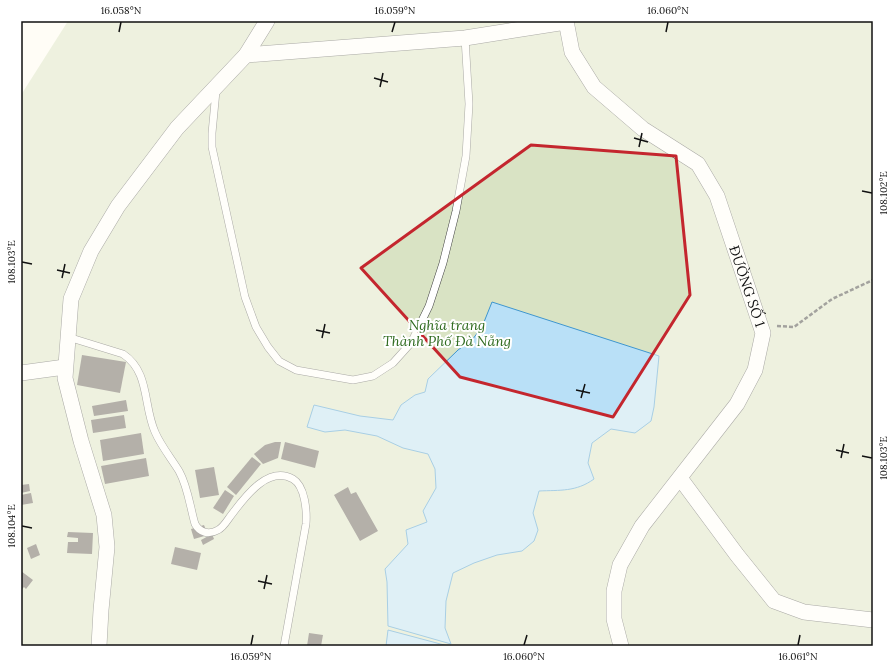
<svg xmlns="http://www.w3.org/2000/svg" width="894" height="667" font-family="Lora,serif">
<rect width="100%" height="100%" fill="#fffdf5"/>
<polygon fill="#d9e3c4" points="68,21 873,21 873,646 21,646 21,95"/>
<g fill="#b9e0f7" stroke="#3f96cf">
<path d="M492,302L659,356L654,407L651,421L635,433L611,429L592,443L588,463L594,479C576,492 560,490 539,491L533,513L538,530L534,541L522,551L497,555L474,563L453,573L446,601L445,628L451,644L388,626L387,582L385,569L408,544L406,530L427,522L423,511L436,488L435,469L428,454L403,448L377,436L345,430L325,432L307,427L314,405L360,416L393,420L401,405L415,395L425,392L428,379L458,350L472,340L482,327Z"/>
<polygon points="388,630 448,646 386,646"/>
</g>
<g fill="#5a524d">
<polygon points="82,355 126,362 120,393 77,385"/>
<polygon points="126,400 128,411 94,416 92,406"/>
<polygon points="124,415 126,428 93,433 91,420"/>
<polygon points="141,433 144,454 103,461 100,440"/>
<polygon points="275,442 281,442 278,458 263,464 254,454 265,445"/>
<polygon points="285,442 319,451 315,468 281,459"/>
<polygon points="252,457 261,464 236,495 227,487"/>
<polygon points="146,458 149,476 105,484 101,466"/>
<polygon points="214,467 219,495 200,498 195,470"/>
<polygon points="29,484 30,491 21,493 21,485"/>
<polygon points="348,487 351,494 356,492 378,531 360,541 334,495"/>
<polygon points="225,490 234,496 223,514 213,508"/>
<polygon points="31,493 33,503 21,505 21,495"/>
<polygon points="204,525 208,535 194,539 191,529"/>
<polygon points="68,532 93,533 92,554 67,553 68,542 78,542 78,538 67,537"/>
<polygon points="212,534 214,539 203,545 201,540"/>
<polygon points="36,544 40,555 31,559 27,548"/>
<polygon points="175,547 201,553 197,570 171,564"/>
<polygon points="21,571 33,580 26,589 24,587 21,590"/>
<polygon points="309,633 323,635 321,646 307,646"/>
</g>
<g fill="none" stroke-linecap="round" stroke-linejoin="round">
<defs>
<g id="service">
<polyline points="216,91 212,133 212,147 245,297 256,327 268,347 279,361 296,370 353,380 373,376 393,363 411,343 429,306 443,263 456,211 466,156 469,104 465,38"/>
<path d="M68,337L123,354C150,372 143,405 155,432C161,446 171,458 179,471C188,487 190,507 195,524C200,533 209,535 218,530C224,527 228,519 232,514C245,497 268,465 293,479C305,486 307,511 306,524L284,646"/>
</g>
<g id="minor">
<path id="s1" d="M566,21L572,52L594,87L643,129L698,164L717,196L763,333L755,370L737,404L642,526L620,565L614,591V619L621,646"/>
<polyline points="246,55 465,38 566,22"/>
<polyline points="21,373 65,367"/>
<polyline points="680,478 737,555 774,601 804,612 873,620"/>
<polyline points="99,646 101,610 107,547 104,515 81,441 65,378 71,299 91,251 118,206 177,128 246,55 267,21"/>
</g>
</defs>
<use href="#service" stroke="#444" stroke-width="8"/>
<use href="#minor" stroke="#444" stroke-width="16"/>
<polyline stroke="#333" stroke-width="2.5" stroke-dasharray="4 2" stroke-linecap="butt" points="777,326 794,327 832,299 873,280"/>
<use href="#service" stroke="#fff" stroke-width="7"/>
<use href="#minor" stroke="#fff" stroke-width="15"/>
</g>
<path d="M0 0H894V667H0ZM531,145L676,156L690,295L613,417L460,377L361,268Z" fill="#fffdf5" fill-opacity=".55" fill-rule="evenodd"/>
<path fill="none" stroke="#c4262e" stroke-width="3" stroke-linejoin="round" d="M531,145L676,156L690,295L613,417L460,377L361,268Z"/>
<path fill="none" stroke="#111" stroke-width="1.5" d="M119,32L121,22M392,32L395,22M666,32L668,22M374,78L388,82M380,87L383,73M634,138L648,142M639,147L642,133M862,191L872,193M22,262L32,264M57,270L70,273M62,278L65,264M316,330L330,333M322,338L325,324M576,390L590,393M581,398L585,384M836,450L849,453M862,456L872,458M841,458L844,444M22,526L32,528M258,581L272,584M264,589L267,575M251,645L253,635M524,645L527,635M798,645L800,635"/>
<g text-anchor="middle" dominant-baseline="central" stroke-width="4" stroke-linejoin="round" paint-order="stroke">
<g font-size="14" fill="#111" stroke="#fff">
<text stroke="none"><textPath href="#s1" startOffset="335">ĐƯỜNG SỐ 1</textPath></text>
</g>
<g font-size="14" font-style="italic" fill="#2f6b1f" stroke="#fff">
<text x="447" y="325">Nghĩa trang<tspan x="447" dy="16">Thành Phố Đà Nẵng</tspan></text>
</g>
</g>
<rect width="894" height="667" fill="none" stroke="#ffffff" stroke-width="44"/>
<rect x="22" y="22" width="850" height="623" fill="none" stroke="#111" stroke-width="1.5"/>
<g font-size="10" text-anchor="middle" fill="#111">
<text x="121" y="14">16.058°N</text>
<text x="395" y="14">16.059°N</text>
<text x="668" y="14">16.060°N</text>
<text transform="translate(883 193) rotate(-90)" y="4">108.102°E</text>
<text transform="translate(11 262) rotate(-90)" y="4">108.103°E</text>
<text transform="translate(883 458) rotate(-90)" y="4">108.103°E</text>
<text transform="translate(11 526) rotate(-90)" y="4">108.104°E</text>
<text x="251" y="660">16.059°N</text>
<text x="524" y="660">16.060°N</text>
<text x="798" y="660">16.061°N</text>
</g>
</svg>
